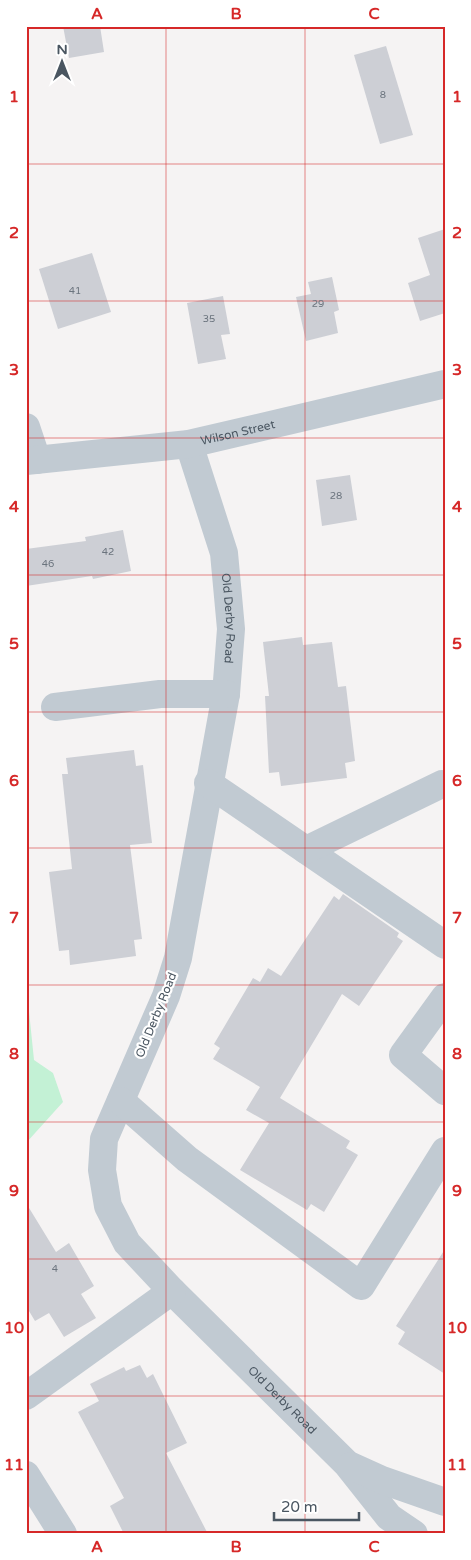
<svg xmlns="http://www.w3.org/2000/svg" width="471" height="1560" font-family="'Varela Round',sans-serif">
<rect width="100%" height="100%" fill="#f5f3f3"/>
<polygon fill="#c3f1d5" points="26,982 34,1060 53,1073 63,1102 26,1143"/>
<g fill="#cdcfd5">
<polygon points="63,26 100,26 104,52 69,58"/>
<polygon points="386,46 413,135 380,144 354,55"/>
<polygon points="445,229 445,313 420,321 408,283 430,275 418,238"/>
<polygon points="92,253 111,312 58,329 39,269"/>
<polygon points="332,277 339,310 334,312 338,333 306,341 296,297 311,294 308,282"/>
<polygon points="223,296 230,334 221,335 226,359 198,364 187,303"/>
<polygon points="350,475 357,520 322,526 316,480"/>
<polygon points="123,530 131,571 93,579 92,576 26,586 26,549 86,541 85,537"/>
<polygon points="302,637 303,645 332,642 338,687 346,686 355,761 345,763 347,778 281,786 279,772 269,773 265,696 269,696 263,642"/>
<polygon points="134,750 136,766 143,765 152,843 130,845 142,939 134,940 136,956 70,965 69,950 59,951 49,872 72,869 62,774 68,774 66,758"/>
<polygon points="343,894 399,933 397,937 403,941 359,1006 342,994 280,1098 350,1141 346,1148 358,1155 324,1212 311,1204 307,1210 240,1170 269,1123 246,1110 260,1087 213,1059 220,1048 214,1044 253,978 260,982 268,968 281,976 334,896 339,900"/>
<polygon points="26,1203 56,1252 69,1243 94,1286 81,1294 96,1318 64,1337 49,1313 35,1321 26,1306"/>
<polygon points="445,1249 445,1374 398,1344 405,1332 396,1326"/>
<polygon points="140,1365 147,1378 153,1374 187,1443 166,1453 208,1534 124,1534 110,1506 124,1498 78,1412 99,1401 90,1384 124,1367 126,1371"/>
</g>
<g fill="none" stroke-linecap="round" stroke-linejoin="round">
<g stroke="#c1cad2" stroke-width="28">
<polyline points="26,427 37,460"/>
<path id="s1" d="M189,444L224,553L231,629L226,694L178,958L166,996L104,1139L102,1170L108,1206L127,1243L172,1291L347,1464L389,1517L414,1534"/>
<path id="s2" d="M26,461L189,444L445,384"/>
<polyline points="55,707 160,694 226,694"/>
<polyline points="208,783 445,945"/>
<polyline points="306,850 442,784"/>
<polyline points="445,997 403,1055 445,1091"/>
<polyline points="121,1101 187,1159 361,1286 445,1151"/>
<polyline points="26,1396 172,1291"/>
<polyline points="351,1466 382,1480 445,1502"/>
<polyline points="26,1475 63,1534"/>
</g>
</g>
<path fill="none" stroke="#d62828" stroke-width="1" stroke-opacity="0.55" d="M166,26V1534M305,26V1534M26,164H445M26,301H445M26,438H445M26,575H445M26,712H445M26,848H445M26,985H445M26,1122H445M26,1259H445M26,1396H445"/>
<g text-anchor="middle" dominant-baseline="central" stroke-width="4.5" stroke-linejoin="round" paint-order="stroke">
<g font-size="10" fill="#6b747e">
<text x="383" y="95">8</text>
<text x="75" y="291">41</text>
<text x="318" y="304">29</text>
<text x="209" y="319">35</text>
<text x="336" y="496">28</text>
<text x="108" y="552">42</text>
<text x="48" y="564">46</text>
<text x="55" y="1269">4</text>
</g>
<g font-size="12" fill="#4a5661" stroke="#fff">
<text stroke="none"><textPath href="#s2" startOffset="214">Wilson Street</textPath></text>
<text stroke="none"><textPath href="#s1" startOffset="180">Old Derby Road</textPath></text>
<text transform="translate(156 1015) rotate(-68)">Old Derby Road</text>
<text stroke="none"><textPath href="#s1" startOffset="1050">Old Derby Road</textPath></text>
</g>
</g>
<rect width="471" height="1560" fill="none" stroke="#ffffff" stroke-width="55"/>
<g transform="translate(62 62)" stroke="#ffffff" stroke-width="4" paint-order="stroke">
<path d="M0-4L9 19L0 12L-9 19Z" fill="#4a5661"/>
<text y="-8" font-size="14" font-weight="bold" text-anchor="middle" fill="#4a5661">N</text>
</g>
<path d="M274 1512v8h85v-8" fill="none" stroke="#4a5661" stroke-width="2.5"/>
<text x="281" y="1512" font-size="15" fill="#4a5661" stroke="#ffffff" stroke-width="4" paint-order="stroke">20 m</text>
<rect x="28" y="28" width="416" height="1504" fill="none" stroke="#d62828" stroke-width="2"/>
<g font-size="16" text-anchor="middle" font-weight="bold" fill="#d62828">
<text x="97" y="19">A</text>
<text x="236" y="19">B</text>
<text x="374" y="19">C</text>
<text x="14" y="102">1</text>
<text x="457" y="102">1</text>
<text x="14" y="238">2</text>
<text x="457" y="238">2</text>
<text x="14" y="375">3</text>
<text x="457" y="375">3</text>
<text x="14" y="512">4</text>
<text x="457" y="512">4</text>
<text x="14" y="649">5</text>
<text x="457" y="649">5</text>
<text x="14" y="786">6</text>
<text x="457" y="786">6</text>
<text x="14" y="923">7</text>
<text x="457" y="923">7</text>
<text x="14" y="1059">8</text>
<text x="457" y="1059">8</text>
<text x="14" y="1196">9</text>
<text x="457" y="1196">9</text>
<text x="14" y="1333">10</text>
<text x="457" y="1333">10</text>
<text x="14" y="1470">11</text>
<text x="457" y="1470">11</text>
<text x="97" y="1552">A</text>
<text x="236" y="1552">B</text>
<text x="374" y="1552">C</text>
</g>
</svg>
